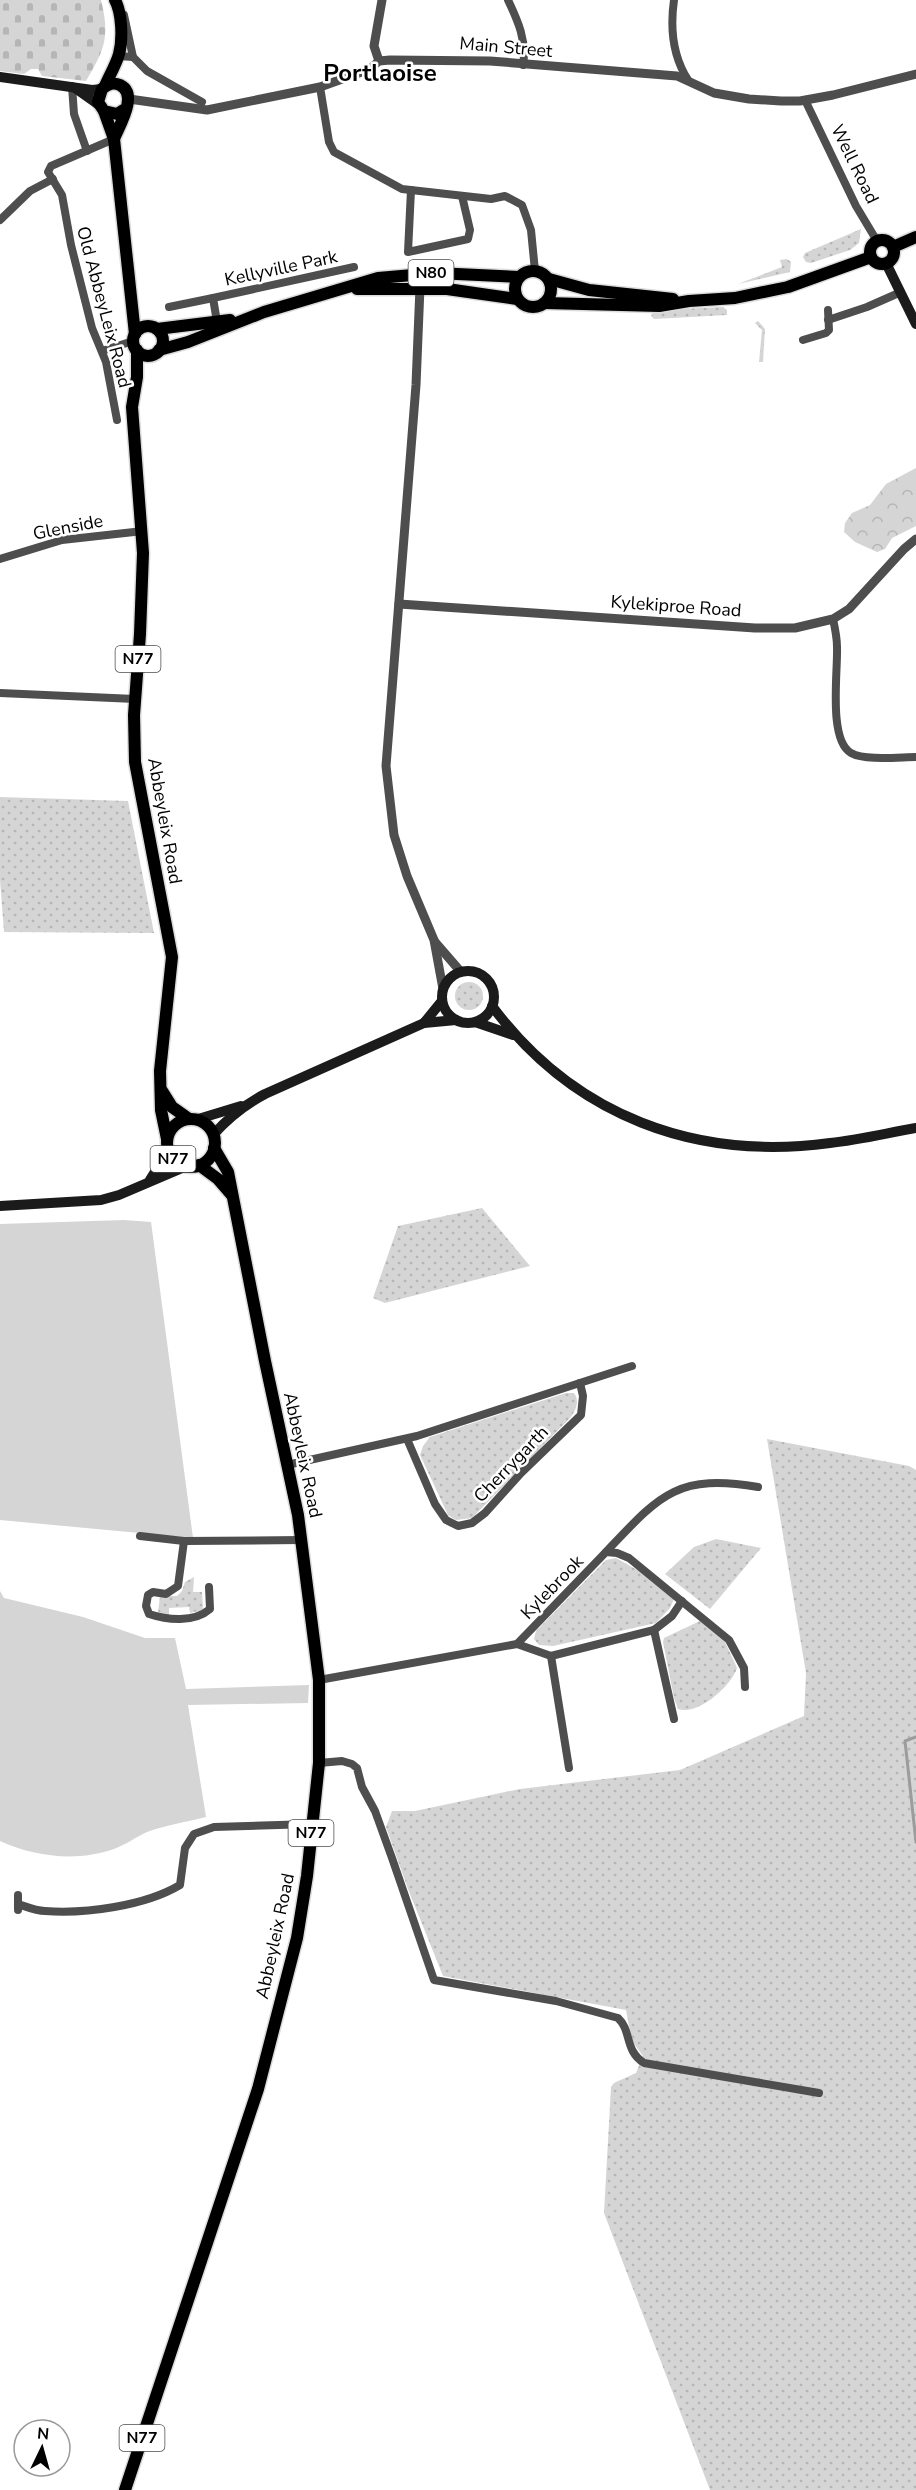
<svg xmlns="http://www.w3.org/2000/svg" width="916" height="2490" font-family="'Nunito Sans',sans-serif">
<defs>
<pattern id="green-dots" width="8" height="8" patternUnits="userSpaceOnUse" patternTransform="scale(1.5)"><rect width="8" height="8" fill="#d5d5d5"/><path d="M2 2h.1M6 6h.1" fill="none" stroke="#b5b5b5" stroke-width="1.8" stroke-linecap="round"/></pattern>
<pattern id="forest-crowns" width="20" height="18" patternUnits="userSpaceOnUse" patternTransform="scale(1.5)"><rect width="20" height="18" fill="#d5d5d5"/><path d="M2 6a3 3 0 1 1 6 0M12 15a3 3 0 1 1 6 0" fill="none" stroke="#b5b5b5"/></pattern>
<pattern id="cemetery-stones" width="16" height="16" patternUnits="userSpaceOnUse" patternTransform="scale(1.5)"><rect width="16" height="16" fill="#d5d5d5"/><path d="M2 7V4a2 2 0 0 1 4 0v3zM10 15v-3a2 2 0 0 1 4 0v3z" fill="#b5b5b5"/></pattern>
</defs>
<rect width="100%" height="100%" fill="#fff"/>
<g fill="url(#green-dots)">
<polygon points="861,229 859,243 850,250 811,263 806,262 803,257 805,253"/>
<polygon points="787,259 791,262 790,272 738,284 782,267 780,260"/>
<polygon points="723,307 727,310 727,315 654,319 651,316 654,310"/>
<polygon points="758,321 765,329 763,362 759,362 762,330 755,323"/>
<polygon points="0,797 128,801 154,933 4,932 0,880"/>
<circle cx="469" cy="996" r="14"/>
<polygon points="482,1208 530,1266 385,1303 373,1298 398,1226"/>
<path d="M566,1393H574C580,1402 576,1410 570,1418L472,1518L456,1520L448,1515L420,1455L423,1446L430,1437Z"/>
<polygon points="767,1439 909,1466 916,1470 916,2490 710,2490 604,2213 611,2087 614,2083 636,2073 643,2056 632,2041 626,2010 443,1976 408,1889 386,1827 392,1811 415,1811 520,1789 680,1770 804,1716 806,1673"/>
<polygon points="716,1539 761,1548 710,1609 665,1574 694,1547"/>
<polygon points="616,1558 641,1572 674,1599 670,1608 656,1623 553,1646 539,1645 534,1639 536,1631 606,1560"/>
<polygon points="194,1577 193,1592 202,1592 203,1610 190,1613 189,1607 169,1608 169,1615 158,1612 160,1596 177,1596 182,1591 185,1582"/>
<path d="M700,1621L725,1642L737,1668C731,1686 698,1716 678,1709L674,1698L663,1642L664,1638Z"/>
</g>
<polygon fill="url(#forest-crowns)" points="916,468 916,526 892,538 885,549 877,552 855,542 844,532 845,523 852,513 870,505 886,484"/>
<path fill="url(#cemetery-stones)" d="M0,0H101C110,37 105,49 86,81L42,76L38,69H31L24,74L0,71Z"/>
<g fill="#d5d5d5">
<polygon points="124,1220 151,1222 193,1538 0,1520 0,1224"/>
<path d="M0,1591L4,1598L83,1617L145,1638H175L186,1689L309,1685L308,1703L188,1705L206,1817C187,1822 166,1825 147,1832C136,1837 125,1845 114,1849C77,1862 35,1857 0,1841Z"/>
</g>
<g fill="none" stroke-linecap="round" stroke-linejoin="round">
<polyline stroke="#9c9c9c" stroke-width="3" points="916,1737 905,1741 916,1842"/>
<defs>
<g id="primary">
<path d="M105,86C109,76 116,65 119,54C123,39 122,13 115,0"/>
<polyline points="104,111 114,139 135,334"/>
<path d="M114,139C119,126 139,94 120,85C113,82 108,84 102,89L98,102L104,111L117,114L125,109"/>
<circle cx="882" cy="252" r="12"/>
<polyline points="893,247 916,237"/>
<circle cx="533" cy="289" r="18"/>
<polyline points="549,279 589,290 673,299"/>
<polyline points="357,289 447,289 517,299"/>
<polyline points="545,303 659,306 689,301 735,298 788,287 871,257"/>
<circle cx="148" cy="341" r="15"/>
<polyline points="157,329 230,320"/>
<polyline points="137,350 137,377 132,407 143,553 140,634 134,715 135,762 172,957 160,1071 161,1110 167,1139"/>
<polyline points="159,350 188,342 264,312 378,278 436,273 519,277"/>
<polyline points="162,1091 172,1107 189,1119"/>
<circle cx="191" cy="1143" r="24"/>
<polyline points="199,1165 218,1179 231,1194"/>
<polyline points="125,2490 258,2089 297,1938 307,1876 319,1763 319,1680 298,1515 265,1361 228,1172 214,1148"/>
</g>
</defs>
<use href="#primary" stroke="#dbdbdb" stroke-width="15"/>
<g stroke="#4e4e4e" stroke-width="8">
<path d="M508,0C518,21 527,41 523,65"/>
<path d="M674,0C670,28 672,55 688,80"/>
<polyline points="124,15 133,57"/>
<polyline points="118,56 133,57 147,71 202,102"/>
<polyline points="72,86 74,114 87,151"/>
<polyline points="320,87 329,142 334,152 402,189 491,199 505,196 522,205 531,230 535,271"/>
<polyline points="805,100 856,206 877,241"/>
<polyline points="114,139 51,166 48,172 62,195 71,245 92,328 106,362 117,420"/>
<polyline points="411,190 408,252 468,239 470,230 462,196"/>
<polyline points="0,220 30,191 53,179"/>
<polyline points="169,307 213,298"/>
<polyline points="828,320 867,307 901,292"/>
<polyline points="217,322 213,298 354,267"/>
<polyline points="803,340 826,333 829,330 828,310"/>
<polyline points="102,351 133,341"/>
<polyline points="0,559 62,540 143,531"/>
<path d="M833,619C835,628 837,637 837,647C838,671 828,740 851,753C865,761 900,757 916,757"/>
<polyline points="0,693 135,699"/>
<polyline points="407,1439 435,1504 446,1520 458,1526 472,1523 485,1513 521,1473 581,1415 583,1396 580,1383"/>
<polyline points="287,1465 417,1436 632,1366"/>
<polyline points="140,1536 184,1541 301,1540"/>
<path d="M184,1541L178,1586L166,1594L153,1592L148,1595L146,1606L149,1614C167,1620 194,1623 210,1609L209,1587"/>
<path d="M606,1552C659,1496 676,1473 758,1487"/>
<polyline points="654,1630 674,1719"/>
<polyline points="517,1644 551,1656 654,1630 672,1616 682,1601"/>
<polyline points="551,1656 569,1768"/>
<polyline points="319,1680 517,1644 606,1552 617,1553 629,1558 729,1640 744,1668 745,1687"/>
<path d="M319,1763L342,1761L352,1764L357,1768L362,1787L375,1811L392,1858L434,1980L556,2001L618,2018C632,2031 624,2050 644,2063L819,2093"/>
<polyline points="18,1895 18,1910"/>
<path d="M18,1904C27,1907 36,1911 45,1911C85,1914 145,1906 180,1885L185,1848L194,1834L214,1827L312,1824"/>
</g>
<g stroke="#4e4e4e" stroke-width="9">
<polyline points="379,61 374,46 382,0"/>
<polyline points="129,99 207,110 320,87 370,69 379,61 390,60 490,61 677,76 714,93 749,99 781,101 800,101 833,95 916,74"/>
<polyline points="420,287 416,385 386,766 394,835 407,876 434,940 443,989"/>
<polyline points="399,604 755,628 795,628 833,619 849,609 904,549 916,539"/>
<polyline points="435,942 461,972"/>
</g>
<g stroke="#1b1b1b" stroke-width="10">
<polyline points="0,77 92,90 102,89"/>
<polyline points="75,88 99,105"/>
<polyline points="886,263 916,324"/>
<circle cx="468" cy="997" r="26"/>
<path d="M492,1006C574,1116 695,1161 830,1143C859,1140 887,1133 916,1128"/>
<polyline points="475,1022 513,1035"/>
<polyline points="424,1023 442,1001"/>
<polyline points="195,1120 241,1106"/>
<path d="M213,1135C228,1118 244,1105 265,1094L424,1023L456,1020"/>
<polyline points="150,1180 168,1151"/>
<polyline points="0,1206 101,1200 119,1195 187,1166"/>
</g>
<use href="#primary" stroke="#000" stroke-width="12"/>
</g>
<g text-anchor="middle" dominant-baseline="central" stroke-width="5" stroke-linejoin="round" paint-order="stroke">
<g fill="#fff" stroke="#4c4c4c" stroke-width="1.5">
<rect x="408.5" y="260" width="45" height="26" rx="4.5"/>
<rect x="115.5" y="646" width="45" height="26" rx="4.5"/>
<rect x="150.5" y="1146" width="45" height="26" rx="4.5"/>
<rect x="288.5" y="1820" width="45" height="26" rx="4.5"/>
<rect x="119.5" y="2425" width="45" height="26" rx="4.5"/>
</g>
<g font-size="16" font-weight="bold" fill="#000">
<text x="431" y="273">N80</text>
<text x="138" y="659">N77</text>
<text x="173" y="1159">N77</text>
<text x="311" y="1833">N77</text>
<text x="142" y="2438">N77</text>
</g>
<g font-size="18" fill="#000" stroke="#fff">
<text transform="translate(506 47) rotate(5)">Main Street</text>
<text transform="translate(855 164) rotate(64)">Well Road</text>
<text transform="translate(281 268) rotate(-12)">Kellyville Park</text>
<text transform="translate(104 307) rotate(75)">Old AbbeyLeix Road</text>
<text transform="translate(68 527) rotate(-11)">Glenside</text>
<text transform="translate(676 606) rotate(4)">Kylekiproe Road</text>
<text transform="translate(165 821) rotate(80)">Abbeyleix Road</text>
<text transform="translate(303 1455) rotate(78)">Abbeyleix Road</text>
<text transform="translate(511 1464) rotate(-46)">Cherrygarth</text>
<text transform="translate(552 1587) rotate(-46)">Kylebrook</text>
<text transform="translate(275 1936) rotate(-78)">Abbeyleix Road</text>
</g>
<g font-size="24" font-weight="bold" fill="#000" stroke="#fff">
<text x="380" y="73">Portlaoise</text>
</g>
</g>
<g transform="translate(42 2448) rotate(5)"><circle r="28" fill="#ffffff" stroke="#999999" stroke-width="1.5"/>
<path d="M0-4.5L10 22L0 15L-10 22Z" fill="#000000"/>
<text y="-9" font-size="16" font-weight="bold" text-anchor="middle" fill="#000000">N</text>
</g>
</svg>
